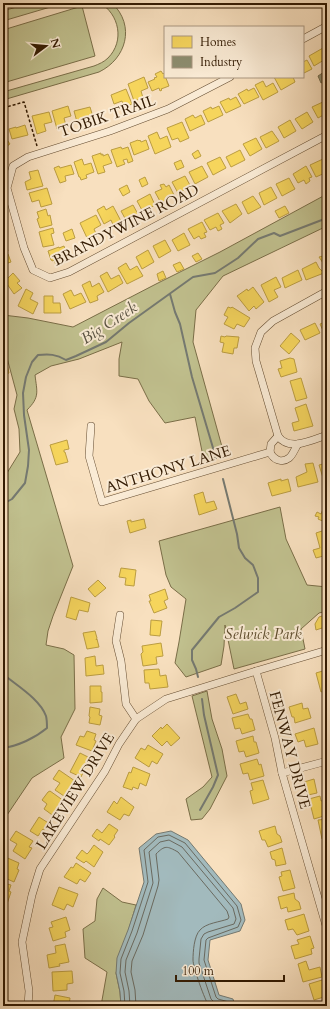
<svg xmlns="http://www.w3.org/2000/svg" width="330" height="1009" font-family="Cardo,serif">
<rect width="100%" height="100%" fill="#f8e0bf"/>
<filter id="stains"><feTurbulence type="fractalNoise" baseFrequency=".005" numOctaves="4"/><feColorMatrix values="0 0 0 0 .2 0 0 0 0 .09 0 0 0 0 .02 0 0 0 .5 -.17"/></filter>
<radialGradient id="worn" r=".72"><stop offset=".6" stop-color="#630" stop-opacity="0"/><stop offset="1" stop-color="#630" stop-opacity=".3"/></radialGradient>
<g fill="#c1c18f" stroke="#7a6e48">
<polygon points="30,3 64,3 3,21 3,11"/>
<path d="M100,3H112C136,26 126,59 99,72L3,100V92L94,66C99,64 104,62 108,58C125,41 119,14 100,3Z"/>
<polygon points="82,6 95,56 3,83 3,30"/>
<path d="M327,194V226L223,276L196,310L193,342L224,454L204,461L195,417L165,423L149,401L138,379L119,376V359L122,342L79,359L51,366L35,375C37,392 40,397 27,410L73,566L53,616L48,631L46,645L64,649L74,655L75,709L61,737L64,758L32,778L3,821V475L7,473L20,452L19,429L14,409L17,395L6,354L3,339V315L28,318L73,327L156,284L220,252Z"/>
<polygon points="280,507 286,539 307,585 327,587 327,611 319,613 301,629 305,649 234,669 225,625 224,646 221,665 186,677 175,663 179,642 186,599 171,587 166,575 159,541"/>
<polygon points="207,691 212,719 222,749 227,776 210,809 202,819 191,820 186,799 203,787 212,777 192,696"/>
<polygon points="103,888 122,902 136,905 116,973 120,992 121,1006 101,1006 107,972 85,958 83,929 95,921 97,899"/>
</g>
<polygon fill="#a2babd" stroke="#757a72" points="171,831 188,840 241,904 245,920 240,931 210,940 208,960 219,995 233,999 235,1006 121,1006 120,992 116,973 117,958 128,930 144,882 139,848 156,834"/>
<g fill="#f6d55c" stroke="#bb9d41">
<polygon points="323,48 327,56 327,63 326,64 324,60 314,66 309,56"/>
<polygon points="307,60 312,69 304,73 303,73 303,62"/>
<polygon points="161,71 163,74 164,73 169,86 161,89 162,90 160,91 159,88 152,91 148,82 155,79 154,78 157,77 155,74"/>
<polygon points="144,77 148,88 141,91 143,98 134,101 128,84"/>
<polygon points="274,77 293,77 295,82 281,90"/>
<polygon points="263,81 266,87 273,83 278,92 263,100 255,85"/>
<polygon points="254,88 259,97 244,104 238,94 247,89 248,91"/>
<polygon points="126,89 132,104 124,107 122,101 114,104 111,95"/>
<polygon points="236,97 241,106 226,113 220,102 229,98 230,100"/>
<polygon points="325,101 327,105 327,113 318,118 312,107"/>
<polygon points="68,106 71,116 64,118 66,126 57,129 52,111"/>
<polygon points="219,106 223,115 208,122 203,111 211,107 212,109"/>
<polygon points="90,107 93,117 77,122 74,111"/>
<polygon points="49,112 52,122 44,124 46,131 37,134 32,116"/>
<polygon points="307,112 313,122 302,129 295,119"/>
<polygon points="193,115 195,118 201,115 205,124 190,131 185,119"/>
<polygon points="290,120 296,131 284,138 278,127"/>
<polygon points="182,122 189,138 180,142 178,138 172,140 167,128"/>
<polygon points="25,125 28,135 12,139 9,129 16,127 16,128"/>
<polygon points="272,131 279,141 266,148 260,137"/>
<polygon points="157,132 160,139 167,136 171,147 155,154 148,136"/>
<polygon points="3,134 10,144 3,149"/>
<polygon points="256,138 262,149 250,156 243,144"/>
<polygon points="138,140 139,141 140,140 141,142 146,140 149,149 134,155 130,143"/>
<polygon points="121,147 122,149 128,147 133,161 128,163 127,159 123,160 125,164 117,167 111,150"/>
<polygon points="198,150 201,156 195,159 192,154"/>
<polygon points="240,150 245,160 231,167 226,157"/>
<polygon points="101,153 101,155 103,154 103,156 108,154 112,163 103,166 105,172 98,174 92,156"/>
<polygon points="220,157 226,168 213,175 207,163"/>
<polygon points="82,159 84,165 91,163 94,172 86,175 87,178 81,180 80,177 79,177 74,162"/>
<polygon points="323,159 327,168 327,172 316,177 310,165"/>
<polygon points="181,160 184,167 177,170 174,163"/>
<polygon points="71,165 74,174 65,176 66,181 60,183 54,168 59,166 60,168"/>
<polygon points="202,166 208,177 195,184 189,172"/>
<polygon points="306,166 312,177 309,178 310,181 306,184 304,180 298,183 293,174"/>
<polygon points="38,170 43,186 27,190 25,182 31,179 29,172"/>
<polygon points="185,176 191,187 178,193 172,182"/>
<polygon points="145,177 148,184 142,187 139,180"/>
<polygon points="289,178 295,189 282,196 276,184"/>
<polygon points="164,184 166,187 169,185 174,195 161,203 155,192 162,189 160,185"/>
<polygon points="127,185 130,192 123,196 119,189"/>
<polygon points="271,187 277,198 264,205 259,193"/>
<polygon points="47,188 52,204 41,207 39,200 32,202 29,193"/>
<polygon points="150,194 155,205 143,212 137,201"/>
<polygon points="253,196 261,207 248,214 242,202"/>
<polygon points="236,204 242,214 230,223 222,211"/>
<polygon points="133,205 139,216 135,218 135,217 127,222 121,211"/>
<polygon points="104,206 106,210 113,206 122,223 114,227 111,220 104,224 97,210"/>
<polygon points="285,206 289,213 279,218 275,211"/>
<polygon points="46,209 48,216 50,215 52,225 40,228 37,219 39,218 37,212"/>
<polygon points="218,213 224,223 220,225 222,229 218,231 216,227 210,230 204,220"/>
<polygon points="96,215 101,225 94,229 97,236 88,240 80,223"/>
<polygon points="202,222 207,232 204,233 206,237 201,239 199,236 194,239 188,229"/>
<polygon points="53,228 54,233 51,234 54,245 43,247 39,232"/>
<polygon points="72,229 75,238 66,241 63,233"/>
<polygon points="184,233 190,245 178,251 172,240"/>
<polygon points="3,235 8,251 3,252"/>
<polygon points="165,240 171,251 159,258 153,246"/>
<polygon points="64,246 66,253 62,254 65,261 56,265 54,260 53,261 51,260 48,251 59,247 59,248"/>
<polygon points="148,250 154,262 142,269 136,257"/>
<polygon points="198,253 202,259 196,262 192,256"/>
<polygon points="8,254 11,262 5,264 7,271 3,272 3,255"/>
<polygon points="327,255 327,265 325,266 319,257"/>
<polygon points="180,262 184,269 177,272 173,265"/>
<polygon points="316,262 319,268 324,273 306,280 302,269"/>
<polygon points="126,263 130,270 137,266 143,276 127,284 118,268"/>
<polygon points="298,270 302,280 285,288 282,278"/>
<polygon points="163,271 166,278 159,281 157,274"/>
<polygon points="107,272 111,279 119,275 123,283 108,292 100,276"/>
<polygon points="13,273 20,281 17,283 22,288 14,294 5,281"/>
<polygon points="276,277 281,287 274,290 278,297 269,302 261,285"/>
<polygon points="90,281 92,287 99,283 104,292 97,296 98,300 90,303 82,285"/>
<polygon points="253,287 264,302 256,309 254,306 249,311 237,296 247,289 248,291"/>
<polygon points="26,289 33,293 30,299 38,303 33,314 18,306"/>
<polygon points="71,290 74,296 81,293 86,302 70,309 63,294"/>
<polygon points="44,296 53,296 53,303 60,303 61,313 44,313"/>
<polygon points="228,307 231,308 232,307 250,318 244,327 237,324 234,329 224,324 228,317 224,315"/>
<polygon points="327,314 327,334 325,335 320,324 327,321 324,315"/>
<polygon points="315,323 320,333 305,340 300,330"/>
<polygon points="291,333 300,341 289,354 280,346"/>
<polygon points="221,336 225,337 226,336 239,337 237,348 234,348 233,354 222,352 224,343 220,342"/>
<polygon points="290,358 294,359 297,372 281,377 278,369 282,368 280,361"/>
<polygon points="7,364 9,373 3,375 3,365"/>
<polygon points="301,378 307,398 296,401 290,381"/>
<polygon points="306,404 313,426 294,431 292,423 299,421 295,408"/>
<polygon points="67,440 69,449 64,450 64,452 65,452 68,462 56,465 50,445"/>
<polygon points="327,456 327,480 324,481 319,465 327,463 325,457"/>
<polygon points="313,463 318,482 298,487 296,477 307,472 305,464"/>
<polygon points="281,479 281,481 288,479 291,491 272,496 268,483"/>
<polygon points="203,492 206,503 214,501 217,509 199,515 194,495"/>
<polygon points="325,504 327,505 327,523 318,519 319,517 315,516 317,512 321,514"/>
<polygon points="144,519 146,528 130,533 127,521 131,520 131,522"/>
<polygon points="325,530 327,539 327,555 316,558 313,550 320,548 316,533"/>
<polygon points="121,568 136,570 134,586 125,585 126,578 119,577"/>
<polygon points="98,580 106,588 95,597 88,589"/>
<polygon points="165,589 168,599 164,601 167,608 154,613 149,601 151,601 149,595"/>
<polygon points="71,597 90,603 88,612 79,610 76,620 66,617"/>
<polygon points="325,615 327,616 327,627 324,628 325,629 323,630 322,628 316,630 315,624 319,617"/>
<polygon points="151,620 162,621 160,636 150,635"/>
<polygon points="95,631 97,638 96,640 97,639 99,647 87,649 83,633"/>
<polygon points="161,643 163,656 156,657 157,664 143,666 141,654 143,652 142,646"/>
<polygon points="95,656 96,666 103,665 104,674 86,676 85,658"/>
<polygon points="159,669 160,676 166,675 168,687 150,689 149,683 145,683 144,670"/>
<polygon points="326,670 327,675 327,690 321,692 316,673"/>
<polygon points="90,686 101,686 101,692 102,692 102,702 90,703"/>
<polygon points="236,694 240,704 246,702 248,709 233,714 227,697"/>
<polygon points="302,703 303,709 308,708 311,718 295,723 294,717 292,717 289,707"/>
<polygon points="90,707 100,709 99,715 102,716 100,725 89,723 90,717 89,716"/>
<polygon points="248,714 250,719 252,719 255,730 242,734 240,728 235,729 232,718"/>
<polygon points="167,724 180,738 171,746 167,741 162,746 152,736 161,727 162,729"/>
<polygon points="314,728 318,744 306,747 304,740 298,742 295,734"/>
<polygon points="87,731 96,734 94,740 96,741 92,751 76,745 80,736 84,737"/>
<polygon points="253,736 254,742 256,742 259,753 246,757 244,751 239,752 236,741"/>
<polygon points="148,745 163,754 157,764 152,761 149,767 135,758 141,748 145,750"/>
<polygon points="80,753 90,758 81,777 70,772"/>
<polygon points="257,759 259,765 261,764 264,776 250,780 248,773 243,774 240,764"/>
<polygon points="133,767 150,774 146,786 140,783 138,789 133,787 132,790 123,787 129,772 131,773"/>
<polygon points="59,770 75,781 72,786 74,788 67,798 55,790 60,783 53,779"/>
<polygon points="314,779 317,793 308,795 304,782"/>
<polygon points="263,780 269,799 253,804 250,791 253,790 251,783"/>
<polygon points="50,791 64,801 60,806 62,807 55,817 44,809 47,804 42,800 48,792"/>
<polygon points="320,796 321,801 325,800 327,808 327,815 314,819 309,799"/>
<polygon points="121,797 134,807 129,816 124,814 120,820 107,812 114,801 117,804"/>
<polygon points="39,817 50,824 45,830 43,829 38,836 30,831"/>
<polygon points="327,819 327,838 322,839 318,820"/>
<polygon points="109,824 118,830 114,836 115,837 109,845 100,839 99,841 92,836 97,829 102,833"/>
<polygon points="275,826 277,834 280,836 282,842 268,847 265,840 262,840 259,831"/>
<polygon points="16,831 33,841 29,847 32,848 25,859 13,851 17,844 10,840"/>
<polygon points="94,845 103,852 94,867 86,861 84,863 76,858 82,850 87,854 89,852"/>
<polygon points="282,848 286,864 276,866 275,860 272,859 270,852"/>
<polygon points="3,856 19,863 17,869 19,870 14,882 3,877 3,871 4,868 3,868"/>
<polygon points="76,863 91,873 85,882 80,879 77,884 75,883 64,877 71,867 73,868"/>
<polygon points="290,870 295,888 283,891 279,877 282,876 281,872"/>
<polygon points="3,883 11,885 9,891 11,892 7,904 3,903"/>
<polygon points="59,887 78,894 73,907 67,904 64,910 52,905"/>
<polygon points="294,893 295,899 299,902 301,909 288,912 287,907 281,909 278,897"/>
<polygon points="304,914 309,931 297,935 293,929 288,930 285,920"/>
<polygon points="66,917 70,930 65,932 66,937 53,941 49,928 53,927 51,922"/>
<polygon points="310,936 314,948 311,949 312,954 295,959 291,946 299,944 297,940"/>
<polygon points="65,944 69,962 59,964 60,966 49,968 47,955 56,953 55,946"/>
<polygon points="306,961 309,970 320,967 322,977 303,982 298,964"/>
<polygon points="72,971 73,983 67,984 67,990 53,991 52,972"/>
<polygon points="322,980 327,996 314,1000 309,984"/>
<polygon points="55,995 70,998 69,1006 53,1006"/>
</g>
<polygon fill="#8c8c6e" stroke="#716a4e" points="324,72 327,80 321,83 318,76"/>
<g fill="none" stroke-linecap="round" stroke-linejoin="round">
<g stroke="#6a6a60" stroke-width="1">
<polyline points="125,1006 124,991 120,973 121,959 132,931 148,882 144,850 158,837 169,835 185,843 237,906 241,920 238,927 208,938 206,940 204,960 216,997 218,999 229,1002 230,1006"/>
<polyline points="130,1006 129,991 125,972 126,960 137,933 153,883 149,852 160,842 169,840 182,847 233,908 236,919 234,924 208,932 204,934 201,939 199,959 199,963 211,999 215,1003 225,1006"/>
<path d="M136,1006L135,990L131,972L132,961L143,935L158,886L159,880L156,854C165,845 167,846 178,852L227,911L229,917L228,919C220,922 206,923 200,930C194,936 193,952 193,960C193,967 205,1001 209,1006"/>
</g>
<g stroke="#757a72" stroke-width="2">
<polyline points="170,294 175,312 180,324 192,377 216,458"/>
<path d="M3,504L12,499L25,483L28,466L29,450L24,415L23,393L26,377L32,362L38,355C49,354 56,354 66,360L76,356L106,342L129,323L193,277L215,273L238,258L258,239L274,233L280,236L327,218"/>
<path d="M3,674C16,685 40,699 46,716C47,720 47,724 47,728C35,738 18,746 3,748"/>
<polyline points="198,677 196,669 192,660 192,650 219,617 235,608 258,592 258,578 253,565 245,558 239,548 237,534 223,479"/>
<polyline points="200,810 213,787 218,775 204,715 202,699"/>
</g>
<defs>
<g id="street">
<polyline points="303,39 327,26"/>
<polyline points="230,77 168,109 110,131 28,157 13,166 7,188 24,248 33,270 50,278 69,272 327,135"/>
<path d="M327,291L273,321L261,332L255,348L256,361L278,436C289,452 312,440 327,435"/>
<path d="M91,426L89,456L102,502L270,452C273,459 281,464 289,458C293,455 295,448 298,444"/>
<polyline points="270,452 271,444 278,436"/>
<polyline points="120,615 116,641 121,661 126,704 136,719"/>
<polyline points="256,671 275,738 282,773 290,801 327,929"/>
<polyline points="282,773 327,761"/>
<polyline points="28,1006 29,991 22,942 32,895 40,869 105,771 119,744 136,719 166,699 256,671 327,650"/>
</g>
</defs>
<use href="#street" stroke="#644c31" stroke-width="8"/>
<polyline stroke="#321a02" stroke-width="1.5" stroke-dasharray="3 2" stroke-linecap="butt" points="3,108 24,102 37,146"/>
<use href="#street" stroke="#faebd5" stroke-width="7"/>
</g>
<g text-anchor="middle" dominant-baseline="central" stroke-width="4" stroke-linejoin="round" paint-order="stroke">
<g font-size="15" fill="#321a02" stroke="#faebd5">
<text transform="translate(107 116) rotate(-19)">TOBIK TRAIL</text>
<text transform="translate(126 225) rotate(-27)">BRANDYWINE ROAD</text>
<text transform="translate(168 469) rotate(-17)">ANTHONY LANE</text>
<text transform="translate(290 750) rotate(75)">FENWAY DRIVE</text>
<text transform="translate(75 791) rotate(-58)">LAKEVIEW DRIVE</text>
</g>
<g font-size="15" font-style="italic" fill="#5d4c2c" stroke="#faebd5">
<text x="263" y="634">Selwick Park</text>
</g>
<g font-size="16" font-style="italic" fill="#595243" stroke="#faebd5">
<text transform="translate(109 323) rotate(-33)">Big Creek</text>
</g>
</g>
<rect width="330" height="1009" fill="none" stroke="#f8e0bf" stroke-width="16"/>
<rect x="4" y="4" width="322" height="1001" fill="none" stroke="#321a02" stroke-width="2"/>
<rect x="8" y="8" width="314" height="993" fill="none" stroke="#321a02"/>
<rect x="164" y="26" width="140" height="52" fill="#faebd5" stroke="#aa9781"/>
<rect x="172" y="36" width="20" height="12" fill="#f6d55c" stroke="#aa9781"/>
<text x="200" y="46" font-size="12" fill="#321a02">Homes</text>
<rect x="172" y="56" width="20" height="12" fill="#8c8c6e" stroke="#aa9781"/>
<text x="200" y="66" font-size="12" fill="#321a02">Industry</text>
<g transform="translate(46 46) rotate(74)" stroke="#faebd5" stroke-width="3" paint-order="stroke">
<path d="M0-3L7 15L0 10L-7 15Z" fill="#321a02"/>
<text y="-6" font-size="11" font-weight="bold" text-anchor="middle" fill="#321a02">N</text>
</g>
<path d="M176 975v6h108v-6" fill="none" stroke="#321a02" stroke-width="2"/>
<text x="182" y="975" font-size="12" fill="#321a02" stroke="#faebd5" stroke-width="3" paint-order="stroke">100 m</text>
<rect width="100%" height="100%" filter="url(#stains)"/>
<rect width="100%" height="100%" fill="url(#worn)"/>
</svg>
